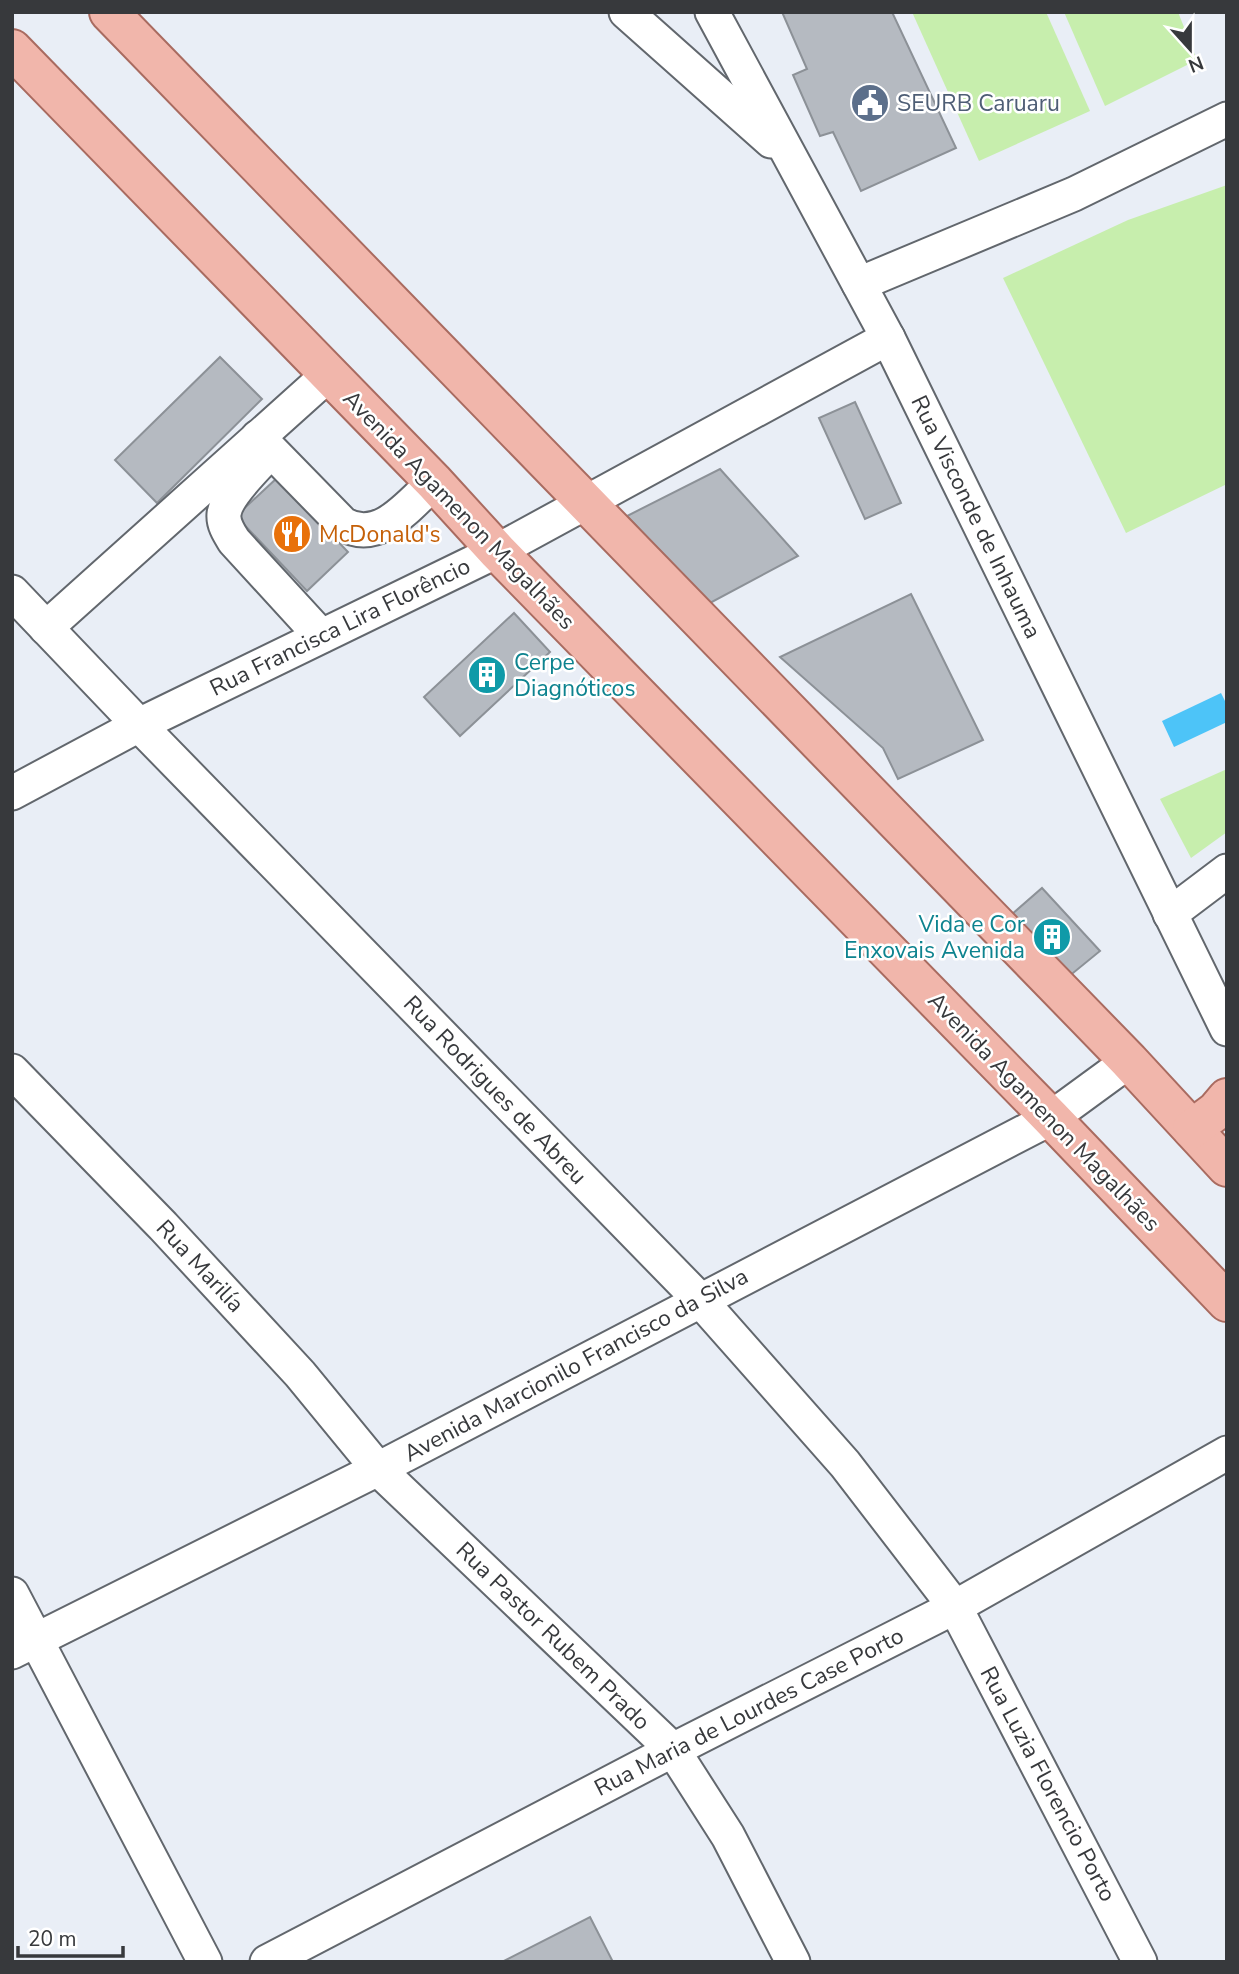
<svg xmlns="http://www.w3.org/2000/svg" width="1239" height="1974" font-family="'Nunito Sans',sans-serif">
<rect width="100%" height="100%" fill="#e9eef6"/>
<g fill="#c7eead">
<polygon points="912,12 1046,12 1090,111 979,161"/>
<polygon points="1064,12 1178,12 1197,60 1105,106"/>
<polygon points="1227,185 1227,484 1126,533 1003,278 1128,220"/>
<polygon points="1227,769 1227,832 1191,858 1160,799"/>
</g>
<polygon fill="#4dc4f8" points="1221,693 1227,705 1227,722 1174,747 1162,721"/>
<g fill="#b5bac1" stroke="#8c9197" stroke-width="2">
<polygon points="782,12 892,12 956,148 861,191 833,132 820,136 793,75 807,69"/>
<polygon points="220,357 262,399 157,503 115,460"/>
<polygon points="855,402 901,503 865,519 819,418"/>
<polygon points="720,469 798,556 710,603 627,516"/>
<polygon points="277,478 348,552 307,591 236,516"/>
<polygon points="911,594 983,740 898,779 883,748 780,657"/>
<polygon points="514,613 550,652 460,736 424,697"/>
<polygon points="1042,888 1100,951 1062,982 1003,922"/>
<polygon points="590,1917 613,1962 502,1962"/>
</g>
<g fill="none" stroke-linecap="round" stroke-linejoin="round">
<defs>
<g id="minor">
<polyline points="626,12 771,141"/>
<polyline points="712,12 888,338 1227,1029"/>
<polyline points="859,284 1074,194 1227,119"/>
<path d="M258,437L343,524C379,545 409,505 434,482"/>
<path d="M271,451C258,465 226,495 224,514C223,524 229,533 234,541L321,636"/>
<polyline points="12,592 139,725 700,1300 845,1464 955,1607 1140,1962"/>
<polyline points="46,628 329,374"/>
<polyline points="12,793 139,725 497,551 888,338"/>
<polyline points="1170,914 1227,871"/>
<polyline points="12,1071 163,1226 300,1374 378,1469 673,1750 728,1836 793,1962"/>
<polyline points="12,1594 205,1962"/>
<polyline points="12,1652 378,1469 1051,1118 1129,1061"/>
<polyline points="267,1962 673,1750 955,1607 1227,1453"/>
</g>
<g id="major">
<polyline points="109,12 1129,1061 1227,1167"/>
<polyline points="12,49 434,482 497,551 1051,1118 1227,1302"/>
<polyline points="1192,1129 1216,1111 1227,1098"/>
</g>
</defs>
<use href="#minor" stroke="#62676d" stroke-width="37"/>
<use href="#major" stroke="#a96b60" stroke-width="42"/>
<use href="#minor" stroke="#fff" stroke-width="33"/>
<use href="#major" stroke="#f1b6ab" stroke-width="38"/>
</g>
<defs>
<symbol id="civic-disc" viewBox="-11 -11 22 22"><circle r="9.5" fill="#5c6f8a" stroke="#fff"/><path d="M-.6-6.5H3V-4.5H.6V-3L4-1V1h2V6H-6V1h2V-1L-.6-3ZM-1.2 2.5V6h2.4V2.5Z" fill="#fff"/></symbol>
<symbol id="restaurant-disc" viewBox="-11 -11 22 22"><circle r="9.5" fill="#e8710a" stroke="#fff"/><path d="M-5-6h1v4h1v-4h1v4h1v-4h1v5L-1.5 .5V6h-2V.5L-5-1ZM5-6V6H3V1.5H1.5Q1.5-4 5-6Z" fill="#fff"/></symbol>
<symbol id="building-disc" viewBox="-11 -11 22 22"><circle r="9.5" fill="#0f9aa8" stroke="#fff"/><path d="M-4-6H4V6H1V3H-1V6H-4ZM-2.5-4.3h1.7v1.8h-1.7ZM.8-4.3h1.7v1.8H.8ZM-2.5-1h1.7V.8h-1.7ZM.8-1h1.7V.8H.8Z" fill="#fff"/></symbol>
</defs>
<g fill-rule="evenodd">
<use href="#civic-disc" x="848" y="81" width="44" height="44"/>
<use href="#restaurant-disc" x="270" y="512" width="44" height="44"/>
<use href="#building-disc" x="465" y="653" width="44" height="44"/>
<use href="#building-disc" x="1030" y="915" width="44" height="44"/>
</g>
<g text-anchor="middle" dominant-baseline="central" stroke-width="5" stroke-linejoin="round" paint-order="stroke">
<g font-size="23" fill="#4e5e75" stroke="#fff" text-anchor="start">
<text x="897" y="103">SEURB Caruaru</text>
</g>
<g font-size="23" fill="#37393c" stroke="#fff">
<text transform="translate(459 510) rotate(46)">Avenida Agamenon Magalhães</text>
<text transform="translate(976 517) rotate(64)">Rua Visconde de Inhauma</text>
<text transform="translate(340 627) rotate(-26)">Rua Francisca Lira Florêncio</text>
<text transform="translate(495 1090) rotate(46)">Rua Rodrigues de Abreu</text>
<text transform="translate(1044 1112) rotate(46)">Avenida Agamenon Magalhães</text>
<text transform="translate(200 1266) rotate(47)">Rua Marilía</text>
<text transform="translate(576 1365) rotate(-28)">Avenida Marcionilo Francisco da Silva</text>
<text transform="translate(553 1636) rotate(44)">Rua Pastor Rubem Prado</text>
<text transform="translate(749 1712) rotate(-27)">Rua Maria de Lourdes Case Porto</text>
<text transform="translate(1048 1784) rotate(62)">Rua Luzia Florencio Porto</text>
</g>
<g font-size="23" fill="#c56008" stroke="#fff" text-anchor="start">
<text x="319" y="534">McDonald's</text>
</g>
<g font-size="23" fill="#0d838f" stroke="#fff" text-anchor="start">
<text x="514" y="662">Cerpe<tspan x="514" dy="26">Diagnóticos</tspan></text>
<text x="1025" y="924" text-anchor="end">Vida e Cor<tspan x="1025" dy="26">Enxovais Avenida</tspan></text>
</g>
</g>
<rect width="1239" height="1974" fill="none" stroke="#37393c" stroke-width="28"/>
<g transform="translate(1190 49) rotate(159)" stroke="#ffffff" stroke-width="5" paint-order="stroke">
<path d="M0-5L12 26L0 18L-12 26Z" fill="#37393c"/>
<text y="-10" font-size="19" font-weight="bold" text-anchor="middle" fill="#37393c">N</text>
</g>
<path d="M18 1946v10h105v-10" fill="none" stroke="#37393c" stroke-width="3.5"/>
<text x="28" y="1946" font-size="21" fill="#37393c" stroke="#ffffff" stroke-width="5" paint-order="stroke">20 m</text>
</svg>
